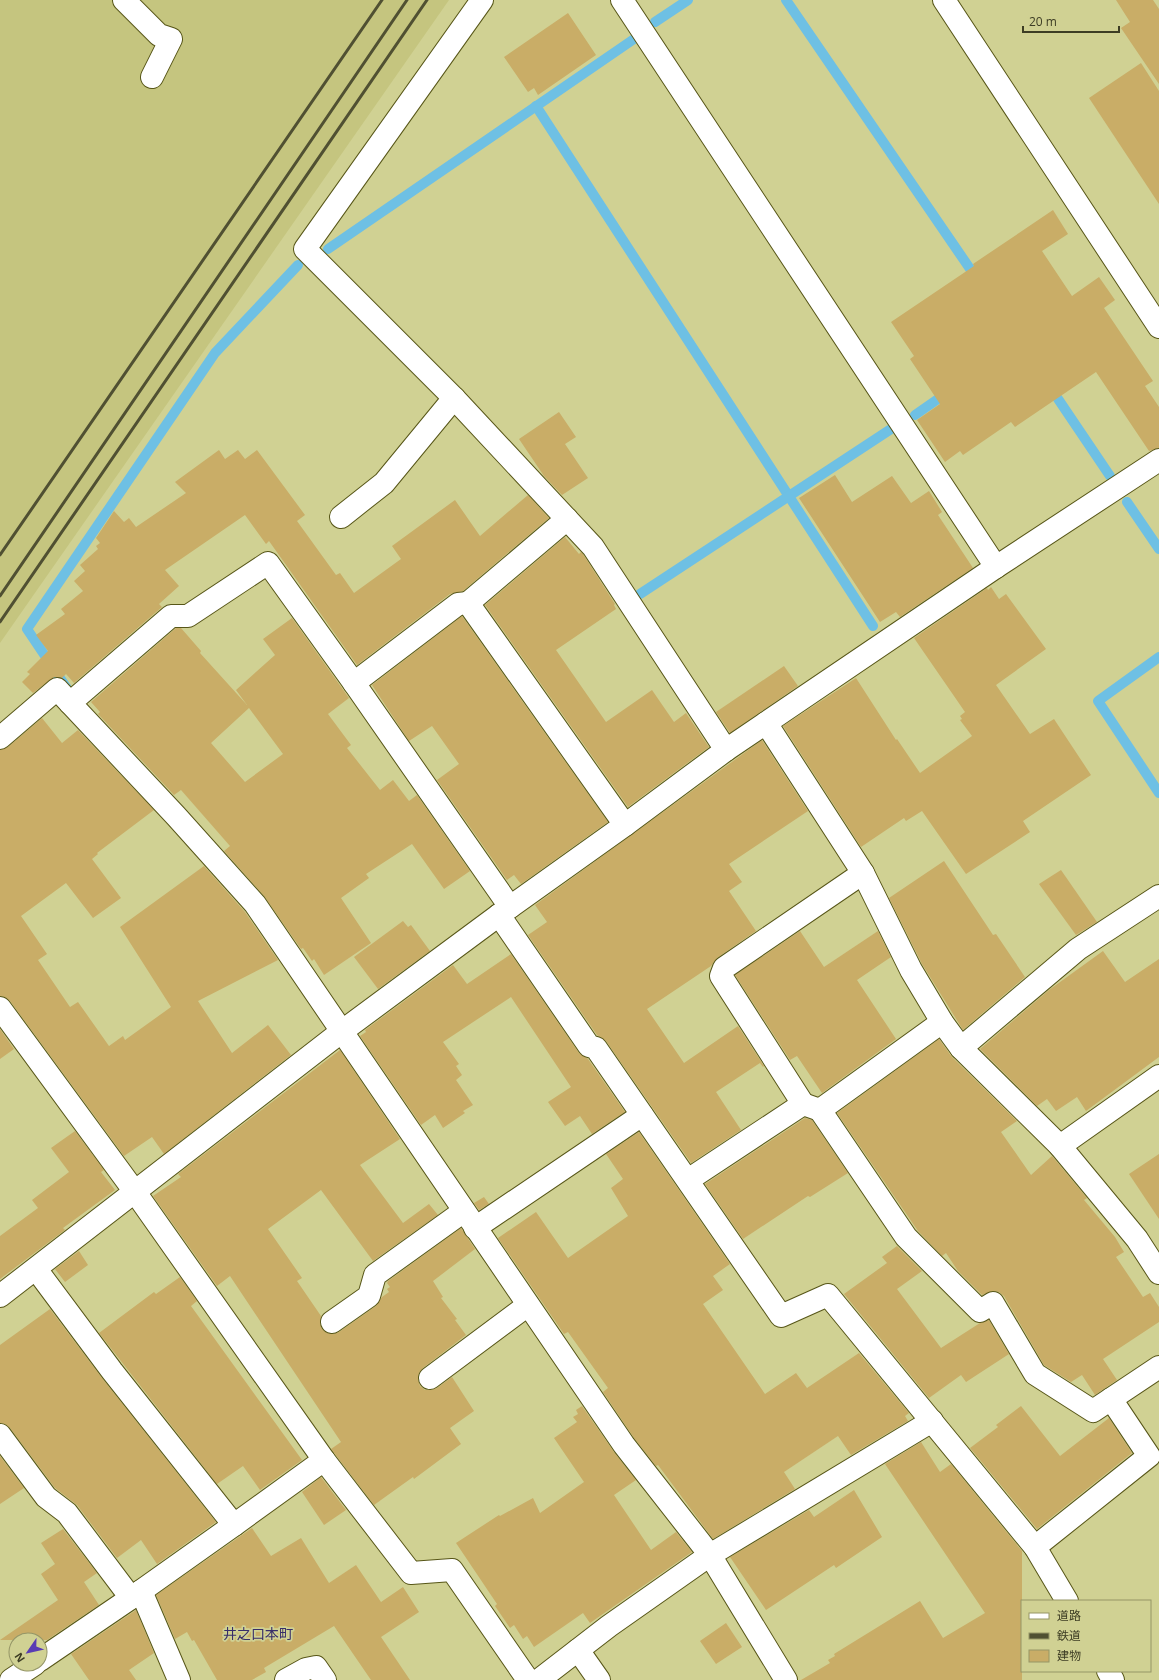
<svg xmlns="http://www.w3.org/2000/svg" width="1159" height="1680" font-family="'Open Sans','Noto Sans JP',sans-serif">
<rect width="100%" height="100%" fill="#d0d193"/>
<polygon fill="#c5c57f" points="0,0 449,0 0,643"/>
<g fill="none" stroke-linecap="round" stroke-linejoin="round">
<g stroke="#6ec0e4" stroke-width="10">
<polyline points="786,0 977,279"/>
<polyline points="655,22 688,0"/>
<polyline points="536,106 873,626"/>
<polyline points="328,249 634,39"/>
<polyline points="1050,387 1110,476"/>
<polyline points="915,415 948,392"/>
<polyline points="1127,502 1159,549"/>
<polyline points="640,594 891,429"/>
<polyline points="1159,657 1098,701 1159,793"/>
<polyline points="68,690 27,629 215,353 298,265"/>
</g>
</g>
<g fill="#c9ad67" fill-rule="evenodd">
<polygon points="1116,0 1153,0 1159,9 1159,84 1121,28 1130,22"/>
<polygon points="568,13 596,55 538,95 534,88 528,92 504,57"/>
<polygon points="1141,63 1159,91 1159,204 1089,98"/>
<polygon points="1053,210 1068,234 1042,251 1072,296 1099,277 1115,300 1104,308 1153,381 1145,386 1159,407 1159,448 1149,451 1096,372 1015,427 1011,422 963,455 960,451 945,462 917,420 940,404 910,359 914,356 891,322 974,266 973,264"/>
<polygon points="559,412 576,437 565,444 588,478 562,495 544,476 519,439"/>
<polygon points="219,450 225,459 238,450 245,459 257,450 305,515 297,521 336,575 340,573 354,593 401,559 392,546 455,500 480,536 528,495 549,518 463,591 450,594 357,665 269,541 266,544 245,515 165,570 179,586 159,604 162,607 74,683 66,674 62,678 54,677 33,693 22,682 30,674 27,672 48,651 36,635 65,614 61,609 83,591 74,581 85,571 80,565 98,549 96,546 100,543 96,538 114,511 124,522 129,518 136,527 186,493 175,482"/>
<polygon points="835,475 852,502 892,476 911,503 929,491 942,512 938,515 973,568 900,617 896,612 880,622 799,498"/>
<polygon points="565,537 579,554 581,552 583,554 615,604 614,605 616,609 556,650 606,722 652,690 674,722 686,713 709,747 628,807 485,605"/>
<polygon points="991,587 999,599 1006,594 1046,649 996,685 1030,734 1054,719 1091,775 1023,821 1030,832 966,874 922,811 906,821 904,818 861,847 783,726 856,678 896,740 897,739 920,773 972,736 960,720 962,719 960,716 965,712 914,638 987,588 988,590"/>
<polygon points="462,616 608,822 521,884 514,875 507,880 437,780 459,764 432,726 409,741 372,685"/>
<path d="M292,618L349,698L328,714L351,745L347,748L380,790L393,780L409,801L417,795L470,871L444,889L412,844L366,874L369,878L341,898L371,943L324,975L314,959L312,961L303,948L301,949L264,896L224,851L230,846L181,790L174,795L98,714L100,712L91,702L176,628H181L201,651L200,653L247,705L236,690L275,655L263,639ZM249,708L283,754L245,782L211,743Z"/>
<polygon points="784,666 798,686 730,733 716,712"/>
<polygon points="42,718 62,743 78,730 154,810 97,853 98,854 92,859 121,898 93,918 66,883 21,916 47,954 38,960 70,1007 78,1002 109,1046 123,1036 125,1040 171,1007 120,927 204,866 245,912 278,960 198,1001 232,1053 268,1025 291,1055 164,1154 152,1137 124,1156 10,1001 5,997 0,996 0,750 8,747"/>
<polygon points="762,740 808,811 729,864 742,882 729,891 756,931 717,958 711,966 647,1009 684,1063 738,1026 764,1066 763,1067 760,1063 716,1092 741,1130 691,1163 606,1041 597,1035 528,935 547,922 535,905"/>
<polygon points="944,861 993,935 996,934 1025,977 963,1030 922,964 889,898"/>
<polygon points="1061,870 1097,922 1076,935 1039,884"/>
<polygon points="403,921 408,927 411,925 430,951 378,989 354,957"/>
<polygon points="800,931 824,967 878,931 891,957 857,980 896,1039 822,1093 797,1056 790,1060 735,975"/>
<polygon points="1103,951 1125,982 1159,959 1159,1057 1086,1111 1077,1097 1056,1111 1047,1099 1037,1106 980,1049 1049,990"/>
<polygon points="511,954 579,1053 588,1059 625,1112 592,1134 580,1116 565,1126 548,1102 571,1087 511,997 443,1042 459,1064 456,1066 462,1075 456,1080 473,1105 463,1111 465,1113 443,1128 435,1115 421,1125 360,1036 366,1032 365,1030 453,965 467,984"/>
<polygon points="0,1029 14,1049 0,1059"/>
<polygon points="939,1039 952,1057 1017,1121 1001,1132 1031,1175 1052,1156 1087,1198 1084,1200 1115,1237 1124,1252 1116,1257 1143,1297 1150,1293 1159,1307 1159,1322 1103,1359 1117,1380 1095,1395 1082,1375 1071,1382 1044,1365 1004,1296 999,1292 993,1291 982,1295 958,1271 946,1253 942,1256 918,1231 837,1113"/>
<polygon points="340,1050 400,1139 360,1165 403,1223 429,1204 438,1215 373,1261 321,1190 268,1229 302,1278 297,1281 321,1316 320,1323 322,1329 327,1333 333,1334 339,1332 376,1306 382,1297 389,1292 387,1289 390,1287 387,1283 388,1281 461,1228 475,1249 433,1281 443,1297 441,1298 457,1319 455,1320 466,1335 423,1368 419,1373 418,1379 420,1386 425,1390 431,1390 437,1388 452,1377 474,1411 450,1428 461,1444 414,1479 413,1477 374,1505 331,1449 341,1442 230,1276 217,1286 153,1196 181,1177 178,1174"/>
<polygon points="805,1118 812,1120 848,1173 810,1197 808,1196 743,1239 705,1184"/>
<polygon points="75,1131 104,1170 101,1172 115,1190 63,1228 65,1230 0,1279 0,1236 38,1208 32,1200 69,1172 51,1148"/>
<polygon points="639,1132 730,1264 713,1276 723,1290 703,1304 765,1394 796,1373 807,1388 859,1353 909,1413 905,1416 908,1421 851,1455 838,1436 784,1472 795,1489 713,1539 658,1465 656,1466 634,1438 603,1392 608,1388 568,1332 564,1334 498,1238 536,1212 568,1258 628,1216 611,1188 623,1179 606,1154"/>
<polygon points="1159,1154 1159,1219 1129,1174"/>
<polygon points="484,1197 489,1204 479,1210 474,1203"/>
<polygon points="897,1246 922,1271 897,1289 941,1348 980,1323 989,1320 1009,1354 966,1382 961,1375 929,1398 844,1294 887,1263 882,1257"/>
<polygon points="79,1251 88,1265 65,1282 55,1269"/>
<polygon points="180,1277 197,1301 191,1306 302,1460 260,1490 243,1466 217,1484 99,1333 154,1292 156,1294"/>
<polygon points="50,1309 102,1378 216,1522 157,1564 141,1540 117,1558 77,1505 55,1488 10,1428 5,1424 0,1423 0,1345"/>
<polygon points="582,1406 614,1452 636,1480 614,1495 651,1550 676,1532 692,1552 590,1623 583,1613 534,1647 527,1636 523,1639 514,1625 510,1628 495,1606 497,1604 456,1543 499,1515 500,1516 533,1498 540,1513 584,1482 554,1438 577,1422 573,1417 578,1414 576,1410"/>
<polygon points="1021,1406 1060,1456 1109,1418 1132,1453 1037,1529 970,1448 998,1427 996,1425"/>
<polygon points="921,1442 940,1472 951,1464 1022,1551 1022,1680 801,1680 830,1663 828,1660 835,1656 834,1654 920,1601 943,1638 985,1613 885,1464"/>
<polygon points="0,1456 24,1488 0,1504"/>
<polygon points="321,1477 346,1510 324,1525 302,1492"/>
<polygon points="854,1490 882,1537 836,1568 834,1565 766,1610 730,1557 809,1510 814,1517"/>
<polygon points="252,1528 271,1556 301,1538 329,1583 356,1565 381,1602 403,1587 419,1612 381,1637 410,1680 371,1680 334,1626 264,1668 266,1672 252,1680 217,1680 194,1640 192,1641 187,1632 175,1639 156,1595"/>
<polygon points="63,1529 97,1573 84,1582 99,1605 47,1640 0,1640 58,1600 41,1574 55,1564 41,1543"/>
<polygon points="136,1610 154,1653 129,1670 136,1680 89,1680 71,1654"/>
<polygon points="726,1623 742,1647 716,1664 700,1641"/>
</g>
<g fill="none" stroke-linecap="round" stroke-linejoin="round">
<defs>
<g id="minor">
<polyline points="124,0 159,35 171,39 152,77"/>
<polyline points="482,0 305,249 454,398 593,547 726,750"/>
<polyline points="622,0 996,567"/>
<polyline points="944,0 1159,327"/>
<polyline points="341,517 384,483 454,398"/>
<polyline points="468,603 567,519"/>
<polyline points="354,683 458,604 468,603 625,825"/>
<polyline points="766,723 863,873 911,970 942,1022 961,1048 1060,1146 1137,1239 1159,1273"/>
<polyline points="0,738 57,689 70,703"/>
<polyline points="510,907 354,683 268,563 188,616 171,616 70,703 176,816 255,904 624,1445 710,1555 786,1680"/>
<polyline points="499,915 589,1046 596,1048 781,1316 828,1295 1035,1547 1067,1601"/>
<polyline points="0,1008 135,1192 324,1460 411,1573 452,1570 528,1680"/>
<polyline points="961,1048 1078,949 1159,896"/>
<polyline points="803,1104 721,976 724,968 863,873"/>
<polyline points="820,1110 906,1237 980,1311 993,1303 1035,1374 1093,1411 1159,1367"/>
<polyline points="1060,1146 1159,1076"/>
<polyline points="688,1180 803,1104 820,1110 942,1022"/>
<polyline points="475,1228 642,1115"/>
<polyline points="36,1269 112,1371 234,1525 141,1591"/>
<polyline points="0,1296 341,1032 499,915 625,825 726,750 996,567 1159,460"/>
<polyline points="332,1322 369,1296 375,1275 464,1211"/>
<polyline points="430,1378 528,1305"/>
<polyline points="0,1435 46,1497 67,1513 131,1598 141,1591 179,1680"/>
<polyline points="234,1525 324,1460"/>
<polyline points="1035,1547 1149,1456 1111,1399"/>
<polyline points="578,1650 599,1680"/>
<polyline points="40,1660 131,1598"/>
<polyline points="1108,1671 1113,1680"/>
<polyline points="11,1680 35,1664"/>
<polyline points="286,1680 306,1669 316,1667 325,1680"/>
<polyline points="539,1680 609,1626 710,1555 932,1421"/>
</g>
</defs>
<use href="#minor" stroke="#575618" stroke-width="24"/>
<use href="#minor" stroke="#fff" stroke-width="22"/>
<g stroke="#505032" stroke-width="3">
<polyline points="0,555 382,0"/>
<polyline points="0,596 407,0"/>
<polyline points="0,622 427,0"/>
</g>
</g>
<g text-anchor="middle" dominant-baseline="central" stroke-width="3.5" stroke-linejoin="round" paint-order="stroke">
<g font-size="14" fill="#382d69" stroke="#d0d193">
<text x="258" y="1633">井之口本町</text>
</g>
</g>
<rect x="1021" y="1600" width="130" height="72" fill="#d0d193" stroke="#959667"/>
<rect x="1029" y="1613" width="20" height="6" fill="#ffffff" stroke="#959667"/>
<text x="1057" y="1620" font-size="12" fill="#3d3d24">道路</text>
<rect x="1029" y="1633" width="20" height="6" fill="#505032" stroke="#959667"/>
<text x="1057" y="1640" font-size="12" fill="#3d3d24">鉄道</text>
<rect x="1029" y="1650" width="20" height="12" fill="#c9ad67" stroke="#959667"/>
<text x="1057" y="1660" font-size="12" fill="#3d3d24">建物</text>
<g transform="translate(28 1652) rotate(236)"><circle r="19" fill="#d0d193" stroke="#959667"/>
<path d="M0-3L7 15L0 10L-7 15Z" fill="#593cb4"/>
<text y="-6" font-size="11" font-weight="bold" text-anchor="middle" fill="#3d3d24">N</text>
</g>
<path d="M1023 26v6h96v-6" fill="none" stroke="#3d3d24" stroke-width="2"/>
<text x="1029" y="26" font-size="12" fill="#3d3d24" stroke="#d0d193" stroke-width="3" paint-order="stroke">20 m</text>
</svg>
